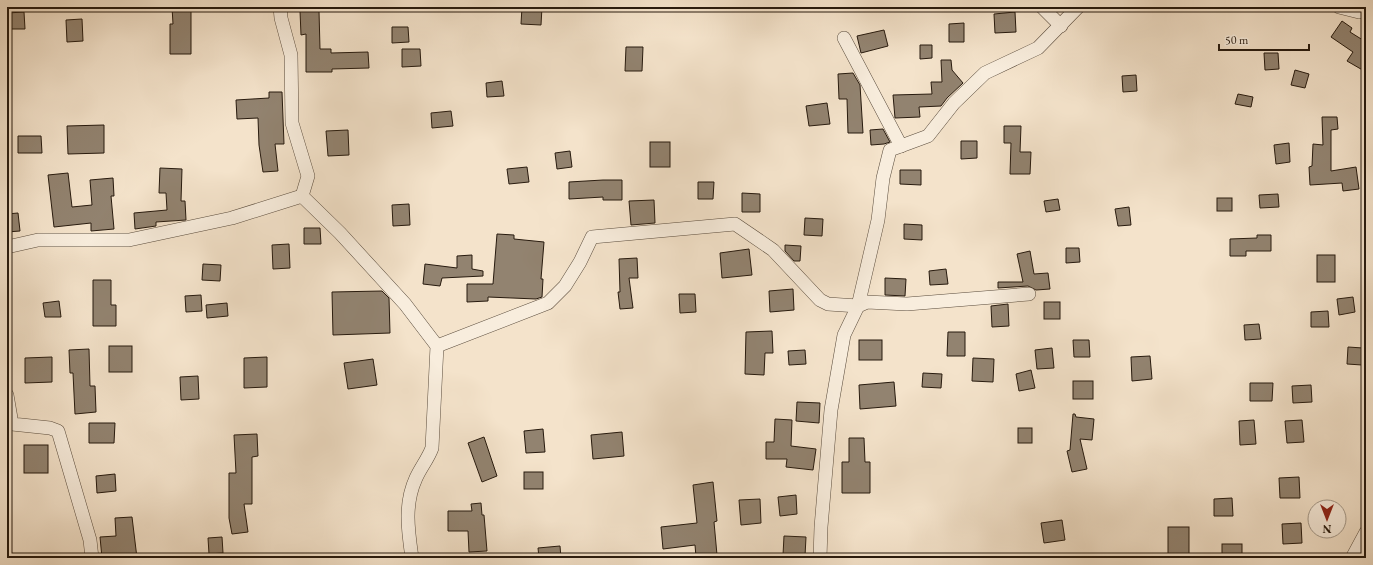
<svg xmlns="http://www.w3.org/2000/svg" width="1373" height="565" font-family="'EB Garamond',serif">
<rect width="100%" height="100%" fill="#f4e3cb"/>
<filter id="stains"><feTurbulence type="fractalNoise" baseFrequency=".005" numOctaves="4"/><feColorMatrix values="0 0 0 0 .2 0 0 0 0 .09 0 0 0 0 .02 0 0 0 .5 -.17"/></filter>
<radialGradient id="worn" r=".72"><stop offset=".6" stop-color="#630" stop-opacity="0"/><stop offset="1" stop-color="#630" stop-opacity=".3"/></radialGradient>
<g fill="#928370" stroke="#271a0e">
<polygon points="172,7 191,7 191,54 170,54 170,24 173,24"/>
<polygon points="522,7 542,7 541,25 521,24"/>
<polygon points="300,11 319,11 320,49 331,49 331,53 368,52 369,68 332,69 332,72 306,72 306,34 301,35"/>
<polygon points="24,12 25,29 7,29 7,13"/>
<polygon points="1015,12 1016,32 995,33 994,14"/>
<polygon points="82,19 83,41 67,42 66,20"/>
<polygon points="1342,21 1352,28 1350,32 1366,42 1366,72 1347,61 1353,52 1331,37"/>
<polygon points="964,23 964,42 949,42 949,24"/>
<polygon points="392,27 408,27 409,42 392,43"/>
<polygon points="884,30 888,46 861,53 857,36"/>
<polygon points="920,45 932,45 932,58 920,59"/>
<polygon points="626,47 643,47 642,71 625,71"/>
<polygon points="402,49 420,49 421,66 402,67"/>
<polygon points="1264,53 1278,53 1279,69 1265,70"/>
<polygon points="941,60 951,60 952,70 963,83 947,98 941,106 919,107 920,117 895,118 893,95 932,94 931,82 942,82"/>
<polygon points="1295,70 1309,74 1305,88 1291,85"/>
<polygon points="853,73 860,85 863,133 848,133 847,99 839,99 838,74"/>
<polygon points="1136,75 1137,91 1123,92 1122,76"/>
<polygon points="502,81 504,96 487,97 486,83"/>
<polygon points="269,92 282,92 284,144 275,144 278,171 263,172 259,145 258,118 237,119 236,100 269,98"/>
<polygon points="1238,94 1253,97 1251,107 1235,104"/>
<polygon points="827,103 830,124 809,126 806,106"/>
<polygon points="451,111 453,126 432,128 431,113"/>
<polygon points="1322,117 1337,117 1338,129 1331,130 1331,171 1356,167 1359,189 1343,191 1342,183 1310,185 1309,167 1312,166 1313,144 1323,145"/>
<polygon points="104,125 104,153 68,154 67,126"/>
<polygon points="1004,126 1021,126 1020,152 1031,152 1030,174 1010,174 1011,143 1004,143"/>
<polygon points="883,129 890,142 884,144 871,145 870,130"/>
<polygon points="348,130 349,155 328,156 326,131"/>
<polygon points="18,136 41,136 42,153 18,153"/>
<polygon points="961,141 977,141 977,158 961,159"/>
<rect x="650" y="142" width="20" height="25"/>
<polygon points="1289,143 1290,162 1276,164 1274,145"/>
<polygon points="570,151 572,167 557,169 555,153"/>
<polygon points="527,167 529,182 509,184 507,169"/>
<polygon points="160,168 182,169 181,201 185,201 186,220 156,222 156,226 135,229 134,213 167,210 166,193 159,193"/>
<polygon points="900,170 921,170 921,185 900,184"/>
<polygon points="68,173 72,207 92,205 90,180 113,178 114,196 111,196 114,229 91,231 91,223 54,227 48,175"/>
<polygon points="603,180 622,180 622,200 603,200 603,197 569,199 569,182"/>
<polygon points="698,182 714,182 713,199 698,199"/>
<polygon points="742,193 760,194 760,212 742,212"/>
<polygon points="1278,194 1279,207 1260,208 1259,195"/>
<rect x="1217" y="198" width="15" height="13"/>
<polygon points="1058,199 1060,210 1046,212 1044,201"/>
<polygon points="654,200 655,223 631,225 629,201"/>
<polygon points="409,204 410,225 393,226 392,205"/>
<polygon points="1129,207 1131,225 1118,226 1115,209"/>
<polygon points="18,213 20,231 7,232 7,214"/>
<polygon points="805,218 823,219 822,236 804,235"/>
<polygon points="904,224 922,225 922,240 904,239"/>
<polygon points="304,228 320,228 321,244 304,244"/>
<polygon points="497,234 514,235 514,239 544,242 541,279 543,279 542,297 536,299 488,297 488,301 467,302 467,284 493,284"/>
<polygon points="1257,235 1271,235 1271,251 1246,251 1246,256 1230,256 1230,239 1257,238"/>
<polygon points="289,244 290,268 273,269 272,245"/>
<polygon points="785,245 801,246 800,261 794,261 785,251"/>
<polygon points="1066,248 1079,248 1080,262 1066,263"/>
<polygon points="749,249 752,275 722,278 720,253"/>
<polygon points="1030,251 1034,274 1048,273 1050,289 1036,290 1028,286 998,288 998,282 1023,282 1017,254"/>
<polygon points="472,255 472,269 483,271 483,276 442,278 440,286 423,284 425,264 457,268 457,256"/>
<rect x="1317" y="255" width="18" height="27"/>
<polygon points="637,258 638,278 629,278 633,308 620,309 618,292 620,292 619,259"/>
<polygon points="203,264 221,265 220,281 202,280"/>
<polygon points="946,269 948,284 930,285 929,271"/>
<polygon points="885,278 906,279 905,296 885,295"/>
<polygon points="93,280 111,280 111,305 116,305 116,326 93,326"/>
<polygon points="793,289 794,310 770,312 769,291"/>
<polygon points="382,291 389,298 390,333 333,335 332,292"/>
<polygon points="679,294 695,294 696,312 680,313"/>
<polygon points="201,295 202,311 186,312 185,296"/>
<polygon points="1353,297 1355,312 1339,315 1337,299"/>
<polygon points="59,301 61,317 45,317 43,303"/>
<rect x="1044" y="302" width="16" height="17"/>
<polygon points="227,303 228,316 207,318 206,305"/>
<polygon points="1008,304 1009,326 992,327 991,306"/>
<polygon points="1328,311 1329,327 1311,327 1311,312"/>
<polygon points="1259,324 1261,339 1245,340 1244,325"/>
<polygon points="772,331 773,353 765,353 764,375 745,374 746,332"/>
<polygon points="948,332 965,332 965,356 947,356"/>
<rect x="859" y="340" width="23" height="20"/>
<polygon points="1073,340 1089,340 1090,357 1074,357"/>
<rect x="109" y="346" width="23" height="26"/>
<polygon points="1348,347 1363,348 1362,365 1347,364"/>
<polygon points="1052,348 1054,368 1037,369 1035,350"/>
<polygon points="89,349 90,386 95,386 96,412 75,414 73,373 70,373 69,350"/>
<polygon points="805,350 806,364 789,365 788,351"/>
<polygon points="1150,356 1152,379 1132,381 1131,357"/>
<polygon points="52,357 52,382 25,383 25,358"/>
<polygon points="267,357 267,387 244,388 244,358"/>
<polygon points="973,358 994,359 993,382 972,381"/>
<polygon points="373,359 377,385 348,389 344,363"/>
<polygon points="1031,370 1035,388 1019,391 1016,374"/>
<polygon points="923,373 942,374 941,388 922,387"/>
<polygon points="198,376 199,399 181,400 180,377"/>
<rect x="1073" y="381" width="20" height="18"/>
<polygon points="894,382 896,406 860,409 859,385"/>
<polygon points="1250,383 1273,383 1272,401 1250,401"/>
<polygon points="1311,385 1312,402 1293,403 1292,386"/>
<polygon points="797,402 820,403 819,423 796,421"/>
<polygon points="1073,414 1075,414 1076,417 1094,419 1092,440 1080,439 1087,469 1072,472 1067,451 1070,450"/>
<polygon points="775,419 792,420 791,446 816,449 813,470 786,467 787,459 766,459 766,442 774,442"/>
<polygon points="1254,420 1256,444 1240,445 1239,421"/>
<polygon points="1302,420 1304,442 1287,443 1285,421"/>
<polygon points="89,423 115,423 114,443 89,443"/>
<rect x="1018" y="428" width="14" height="15"/>
<polygon points="543,429 545,452 526,453 524,431"/>
<polygon points="622,432 624,456 593,459 591,435"/>
<polygon points="257,434 258,456 252,457 252,504 244,504 248,532 232,534 229,518 229,473 236,473 234,435"/>
<polygon points="484,437 497,476 482,482 468,443"/>
<polygon points="849,438 864,438 865,462 870,462 870,493 842,493 842,462 849,462"/>
<rect x="24" y="445" width="24" height="28"/>
<rect x="524" y="472" width="19" height="17"/>
<polygon points="115,474 116,491 97,493 96,476"/>
<polygon points="1299,477 1300,498 1280,498 1279,478"/>
<polygon points="713,482 717,521 714,522 717,555 696,557 695,545 663,549 661,527 697,523 693,485"/>
<polygon points="796,495 797,514 780,516 778,497"/>
<polygon points="1232,498 1233,516 1214,516 1214,499"/>
<polygon points="760,499 761,523 741,525 739,500"/>
<polygon points="481,503 482,515 484,515 487,551 469,552 468,531 448,531 448,511 472,511 471,504"/>
<polygon points="132,517 137,558 102,558 100,537 116,536 115,518"/>
<polygon points="1062,520 1065,540 1044,543 1041,523"/>
<polygon points="1301,523 1302,543 1283,544 1282,524"/>
<rect x="1168" y="527" width="21" height="27"/>
<polygon points="784,536 806,537 805,556 783,555"/>
<polygon points="222,537 223,553 209,554 208,538"/>
<rect x="1222" y="544" width="20" height="14"/>
<polygon points="560,546 561,558 539,558 538,548"/>
</g>
<g fill="none" stroke-linecap="round" stroke-linejoin="round">
<defs>
<g id="minor">
<path d="M280,7L281,18L291,55L292,123L308,176L302,196L340,233L405,304L437,346L432,448C428,459 421,467 416,478C404,504 408,530 412,558"/>
<polyline points="1042,7 1061,26"/>
<polyline points="1339,7 1359,12 1366,10"/>
<polyline points="844,38 901,146"/>
<polyline points="7,247 38,240 129,240 232,218 302,196"/>
<polyline points="437,346 548,303 565,286 580,262 592,237 735,224 773,250 820,300 828,304 858,306 867,302 907,304 1029,294"/>
<polyline points="7,395 12,424 50,428 58,431 90,540 92,558"/>
<polyline points="820,558 821,527 831,410 844,335 858,306 878,220 883,178 890,150 928,136 954,103 985,73 1038,48 1078,7"/>
<polyline points="1352,558 1366,532"/>
</g>
</defs>
<use href="#minor" stroke="#5a4c3d" stroke-width="14"/>
<use href="#minor" stroke="#f8eddd" stroke-width="13"/>
</g>
<rect width="1373" height="565" fill="none" stroke="#f4e3cb" stroke-width="24"/>
<rect x="8" y="8" width="1357" height="549" fill="none" stroke="#271a0e" stroke-width="2"/>
<rect x="12" y="12" width="1349" height="541" fill="none" stroke="#271a0e"/>
<g transform="translate(1327 519) rotate(180)"><circle r="19" fill="#f8eddd" stroke="#a4998a"/>
<path d="M0-3L7 15L0 10L-7 15Z" fill="#8f2418"/>
<text y="-6" font-size="11" font-weight="bold" text-anchor="middle" fill="#271a0e">N</text>
</g>
<path d="M1219 44v6h90v-6" fill="none" stroke="#271a0e" stroke-width="2"/>
<text x="1225" y="44" font-size="12" fill="#271a0e" stroke="#f8eddd" stroke-width="3" paint-order="stroke">50 m</text>
<rect width="100%" height="100%" filter="url(#stains)"/>
<rect width="100%" height="100%" fill="url(#worn)"/>
</svg>
